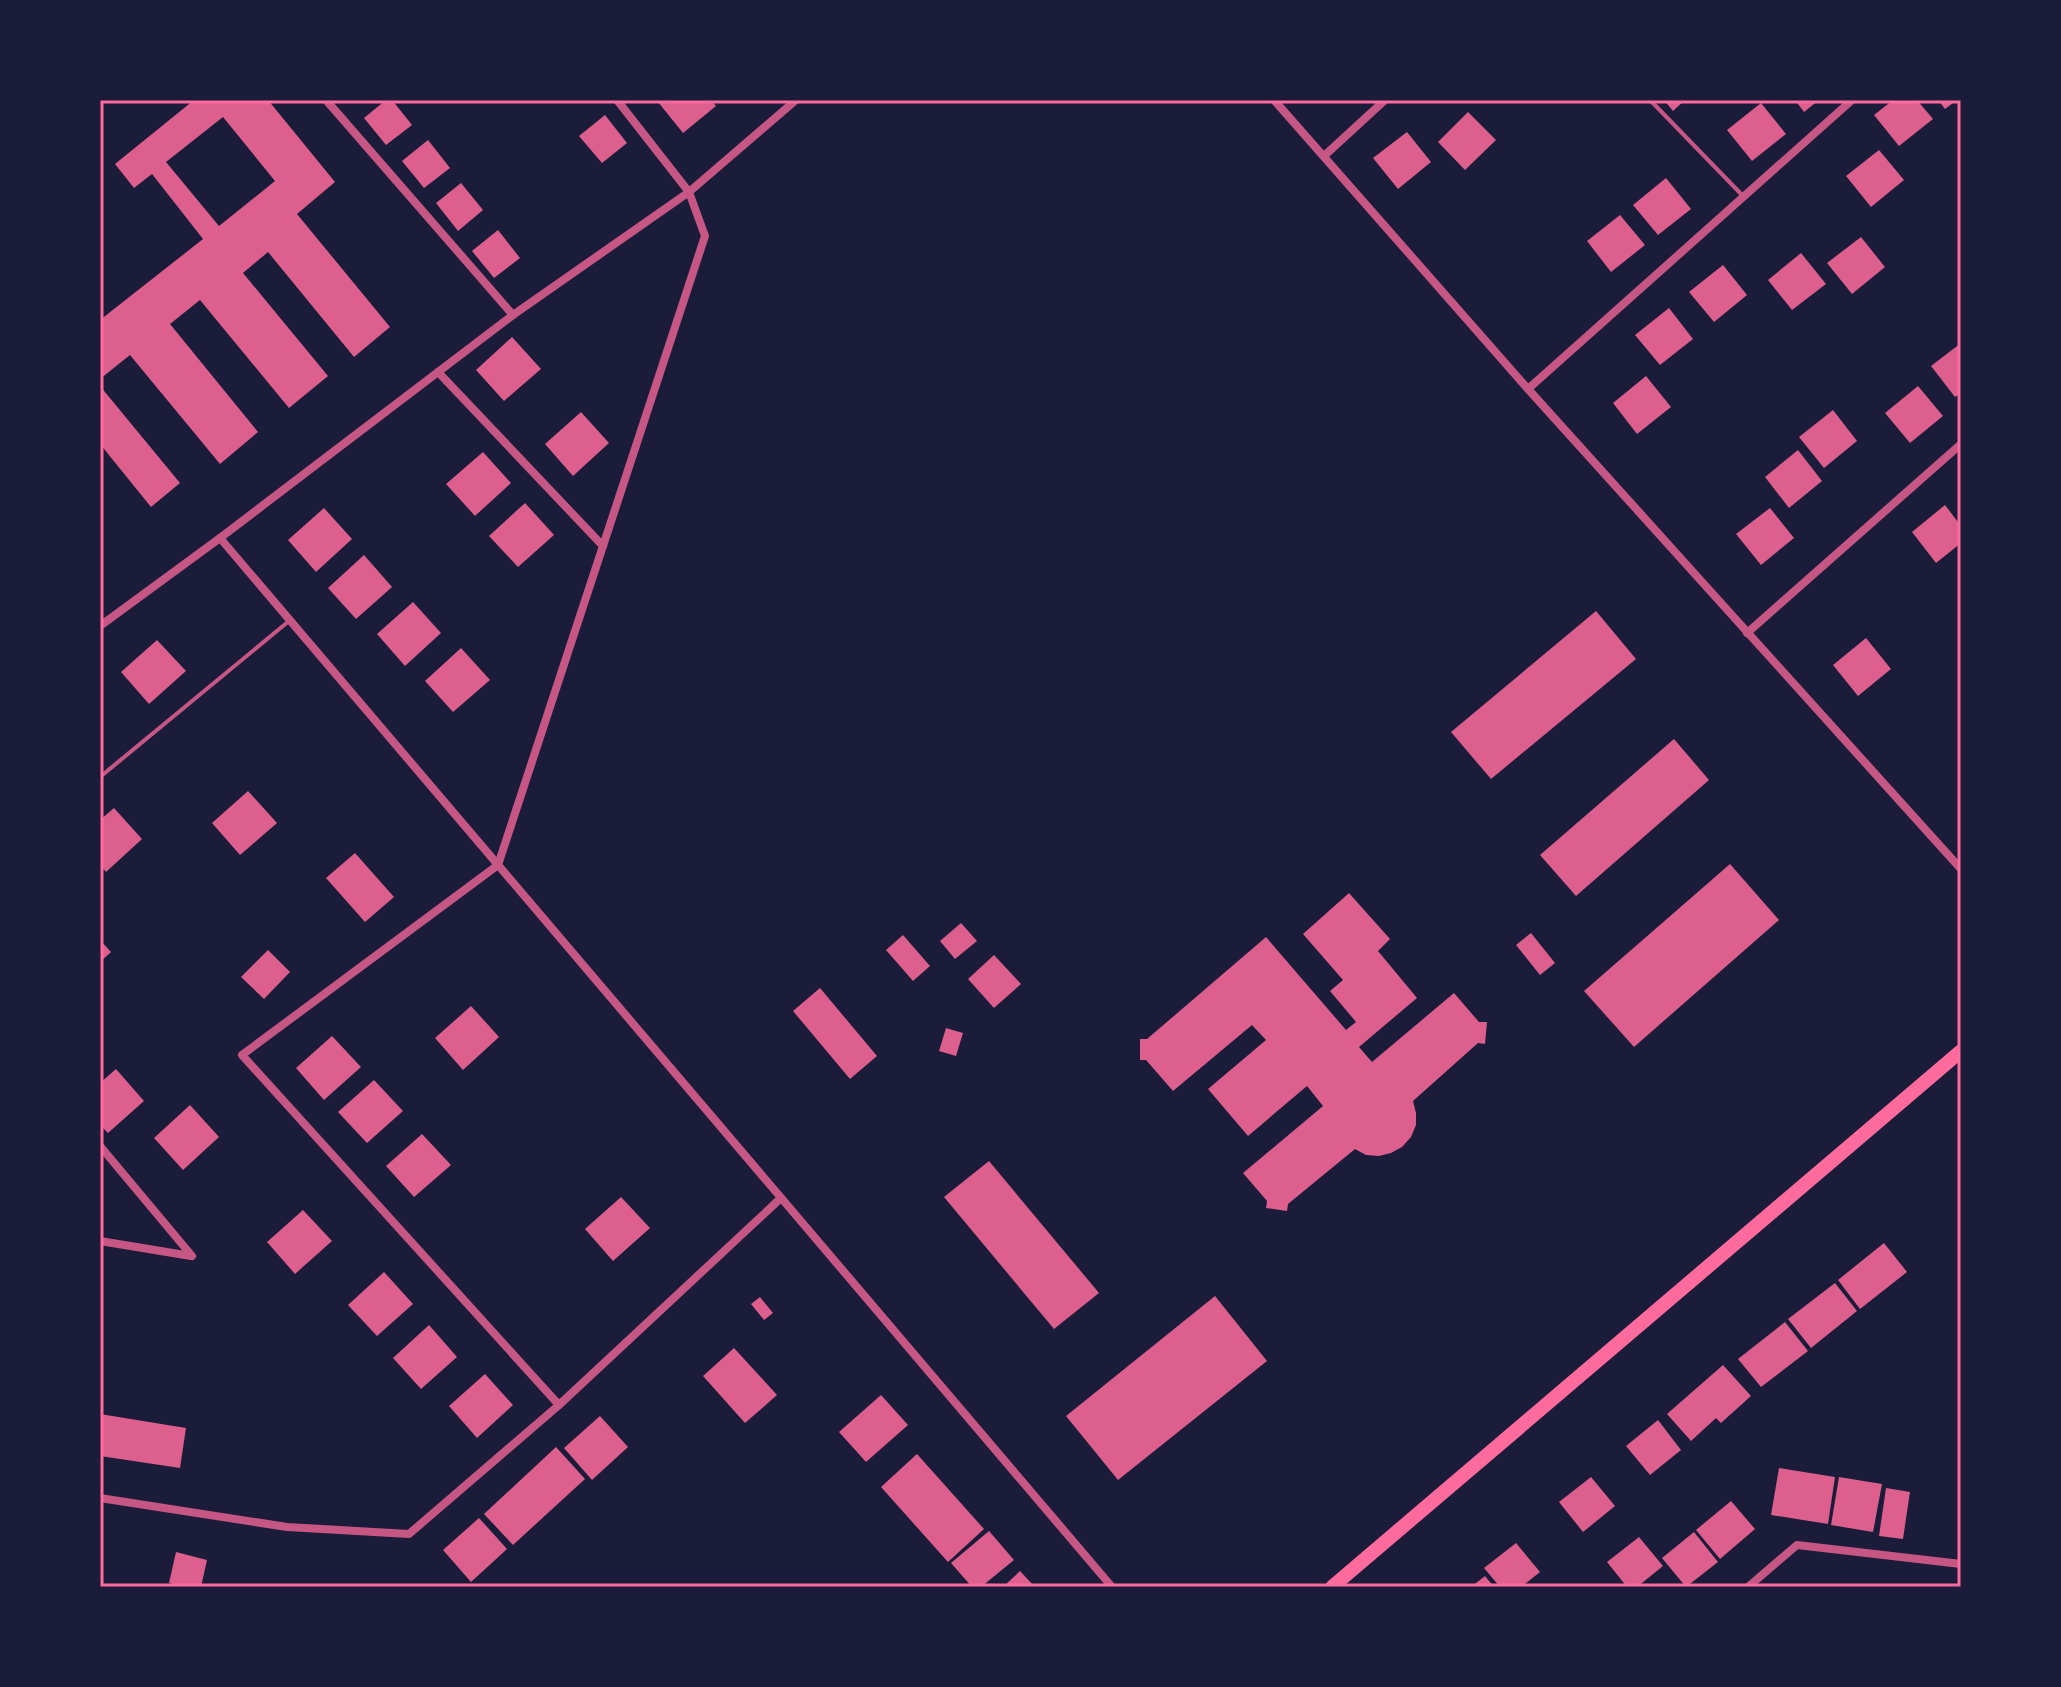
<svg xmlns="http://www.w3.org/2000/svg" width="2061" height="1687" font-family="Inter,sans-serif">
<rect width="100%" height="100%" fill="#1b1b3a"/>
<g fill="#dd5f8e" fill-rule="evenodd">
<path d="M194,100H268L335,182L297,214L390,327L354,357L268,252L243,273L328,376L289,408L200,300L170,324L258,432L220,464L130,355L100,379V320L203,239L152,174L134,188L115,164ZM223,117L275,181L219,226L166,162Z"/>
<polygon points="386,100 392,100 412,125 386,145 364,118"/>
<polygon points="661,100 711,100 716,106 683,133 658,102"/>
<polygon points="1664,100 1685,100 1673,111"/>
<polygon points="1795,100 1819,100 1804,112"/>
<polygon points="1893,100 1917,100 1933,119 1899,146 1874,115"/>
<polygon points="1938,100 1957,100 1945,109"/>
<polygon points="1761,103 1786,134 1752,161 1727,130"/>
<polygon points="1468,112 1496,140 1465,170 1438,142"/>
<polygon points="605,115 627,143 602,163 579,136"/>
<polygon points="1407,132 1431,162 1398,189 1373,158"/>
<polygon points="428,140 450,168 424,188 402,161"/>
<polygon points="1879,150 1904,180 1871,207 1846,176"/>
<polygon points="1666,178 1691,209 1658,235 1633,205"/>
<polygon points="461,183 483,210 458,231 436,203"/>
<polygon points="1620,215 1645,245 1611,272 1587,241"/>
<polygon points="498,230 520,258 494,278 472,251"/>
<polygon points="1861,237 1885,267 1852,294 1827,263"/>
<polygon points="1801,253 1826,284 1792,310 1768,280"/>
<polygon points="1723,265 1747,295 1714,322 1689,292"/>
<polygon points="1669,308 1693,339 1660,365 1635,335"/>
<polygon points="512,337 541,369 504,401 476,370"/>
<polygon points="1961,343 1961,393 1955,397 1931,366"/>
<polygon points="1646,376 1671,407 1637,434 1613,403"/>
<polygon points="100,386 180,483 151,507 100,444"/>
<polygon points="1918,386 1943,416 1910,443 1885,413"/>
<polygon points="1833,410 1857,441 1824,468 1799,437"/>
<polygon points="581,412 609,443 573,476 545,444"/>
<polygon points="1798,450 1822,481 1789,508 1765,477"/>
<polygon points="483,452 511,483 475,516 446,484"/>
<polygon points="525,503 554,535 518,567 489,536"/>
<polygon points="1945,505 1961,526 1961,543 1936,563 1912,532"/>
<polygon points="324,508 352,539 316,572 288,540"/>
<polygon points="1770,508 1794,538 1761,565 1736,534"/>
<polygon points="364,555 392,587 356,619 328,588"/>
<polygon points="413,602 441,633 405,666 377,634"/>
<polygon points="1596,611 1636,659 1491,779 1451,732"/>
<polygon points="1866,638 1891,669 1858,696 1833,665"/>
<polygon points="157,640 186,671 149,704 121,672"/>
<polygon points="461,648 490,680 453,712 425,681"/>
<polygon points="1674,739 1709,780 1576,896 1540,855"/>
<polygon points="248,791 277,823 240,855 212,823"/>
<polygon points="114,808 142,839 106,872 100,865 100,820"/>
<polygon points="355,853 394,897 365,922 326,878"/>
<polygon points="1730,864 1779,920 1634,1047 1584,991"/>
<polygon points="1349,893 1390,939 1378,951 1417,998 1359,1047 1372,1062 1454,993 1479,1022 1487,1022 1485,1044 1478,1043 1413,1101 1416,1113 1416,1125 1411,1137 1402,1147 1391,1153 1379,1156 1366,1155 1355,1149 1288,1204 1287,1211 1266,1208 1267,1201 1243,1173 1323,1106 1307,1086 1248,1136 1208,1089 1266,1040 1252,1025 1173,1091 1146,1060 1140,1060 1140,1039 1147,1039 1266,937 1346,1030 1356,1022 1330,991 1343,980 1303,934"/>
<polygon points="961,923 977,941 955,959 940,941"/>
<polygon points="1531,933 1555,963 1540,975 1516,945"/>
<polygon points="903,935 930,966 913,981 886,950"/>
<polygon points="100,940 111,952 100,962"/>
<polygon points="268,950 290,972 264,999 241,977"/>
<polygon points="994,955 1021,984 994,1008 968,979"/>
<polygon points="820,988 877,1056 850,1079 793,1011"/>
<polygon points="471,1006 499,1037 463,1070 435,1038"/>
<polygon points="946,1028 963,1033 956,1056 939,1051"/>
<polygon points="332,1036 361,1067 324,1100 296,1068"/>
<polygon points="116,1069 144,1101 108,1133 100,1125 100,1083"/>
<polygon points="374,1080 403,1111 367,1143 338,1112"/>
<polygon points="190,1105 219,1137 183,1170 154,1138"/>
<polygon points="422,1134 451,1165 414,1197 386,1166"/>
<polygon points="989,1161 1099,1293 1054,1329 944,1197"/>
<polygon points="621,1197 650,1228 613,1261 585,1229"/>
<polygon points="303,1210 332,1241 295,1274 267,1242"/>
<polygon points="1884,1243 1907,1272 1860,1309 1838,1280"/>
<polygon points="384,1272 413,1304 377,1336 348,1305"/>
<polygon points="1835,1283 1857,1311 1811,1348 1788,1319"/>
<polygon points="1215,1296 1267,1361 1118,1480 1066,1416"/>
<polygon points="760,1297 773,1313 764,1320 751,1304"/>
<polygon points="1785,1322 1808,1351 1761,1387 1738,1359"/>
<polygon points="429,1325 457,1357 421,1389 393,1358"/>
<polygon points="734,1348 777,1395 745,1423 703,1376"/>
<polygon points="1723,1365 1751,1396 1721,1423 1716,1418 1691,1441 1667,1414"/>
<polygon points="485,1374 513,1405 477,1438 449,1406"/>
<polygon points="881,1395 908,1425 866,1462 839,1432"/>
<polygon points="100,1414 186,1428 180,1468 100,1456"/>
<polygon points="600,1416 628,1447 592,1480 564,1448"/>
<polygon points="1658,1420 1681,1450 1650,1475 1626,1446"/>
<polygon points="556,1447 585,1479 513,1545 484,1514"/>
<polygon points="917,1454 984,1529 948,1562 881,1487"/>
<polygon points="1779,1468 1835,1477 1828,1524 1771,1515"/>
<polygon points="1591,1477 1615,1506 1583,1532 1559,1502"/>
<polygon points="1839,1477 1882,1484 1873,1532 1831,1525"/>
<polygon points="1886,1488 1910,1492 1903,1539 1879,1536"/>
<polygon points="1731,1501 1755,1529 1720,1559 1696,1530"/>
<polygon points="479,1518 507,1549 471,1582 443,1550"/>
<polygon points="989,1531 1014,1560 981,1587 972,1587 951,1563"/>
<polygon points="1694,1532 1718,1562 1686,1587 1662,1558"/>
<polygon points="1639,1537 1663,1566 1637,1587 1627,1587 1607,1562"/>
<polygon points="1516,1543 1540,1572 1521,1587 1500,1587 1484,1568"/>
<polygon points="176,1552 207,1560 201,1587 186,1587 169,1583"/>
<polygon points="1020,1571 1035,1587 1003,1587"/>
<polygon points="1485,1576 1494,1587 1471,1587"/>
</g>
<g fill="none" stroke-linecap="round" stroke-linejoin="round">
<g stroke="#c65784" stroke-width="4">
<polyline points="1650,100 1743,196"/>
<polyline points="100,777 289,621"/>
</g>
<g stroke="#c65784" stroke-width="8">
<polyline points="326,100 513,315"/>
<polyline points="1274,100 1528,389 1961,869"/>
<polyline points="1324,156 1385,100"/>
<polyline points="438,372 603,546"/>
<polyline points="1528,389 1852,100"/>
<polyline points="220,538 1112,1587"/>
<polyline points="100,626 220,538 513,315 689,192 796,100"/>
<polyline points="1747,633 1961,444"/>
<polyline points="100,1146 192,1256"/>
<polyline points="100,1241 191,1256"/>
<polyline points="559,1405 242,1055 498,865 705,236 689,192 617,100"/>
<polyline points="100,1498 287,1527 409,1534 559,1405 781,1198"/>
<polyline points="1748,1587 1797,1545 1961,1564"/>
</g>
<polyline stroke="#ff6b9d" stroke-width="14" points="1332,1587 1961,1051"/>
</g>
<rect width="2061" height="1687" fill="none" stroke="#1b1b3a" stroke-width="204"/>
<rect x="102" y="102" width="1857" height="1483" fill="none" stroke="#ff6b9d" stroke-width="3"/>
</svg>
